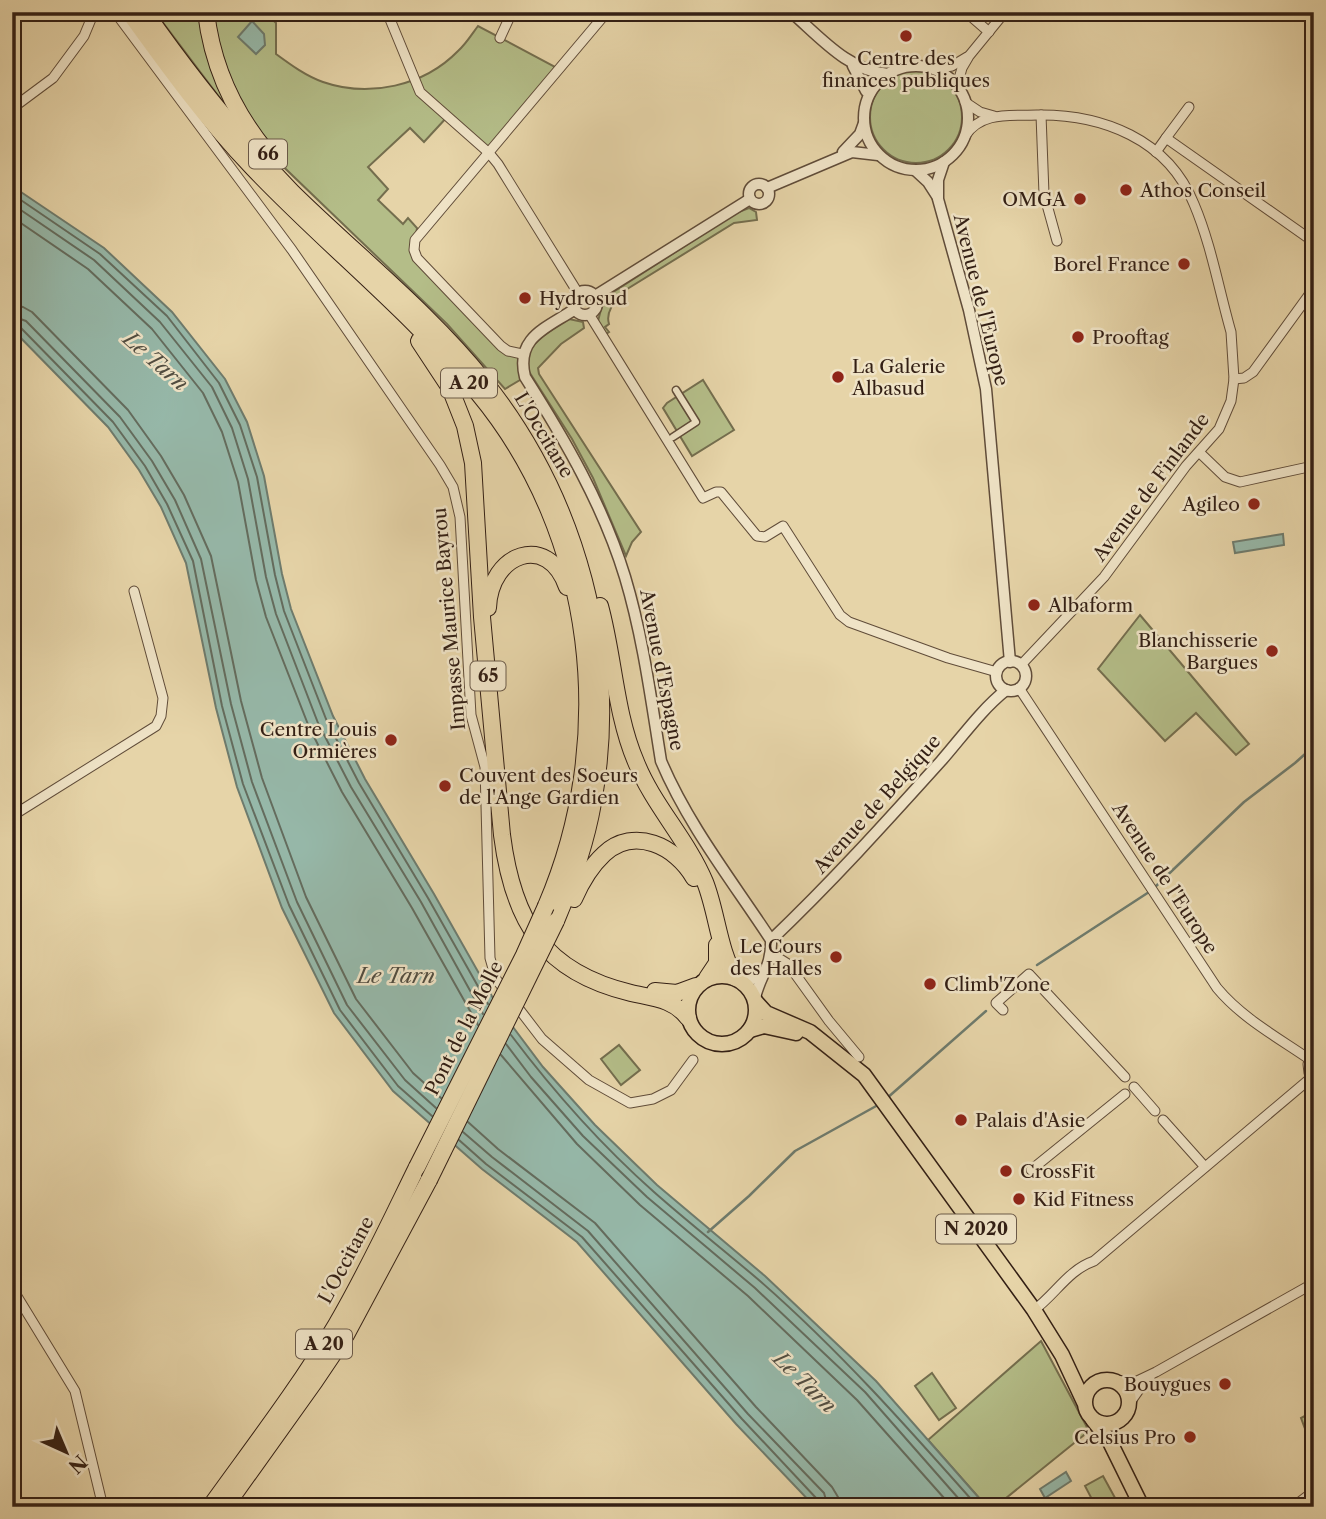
<svg xmlns="http://www.w3.org/2000/svg" width="1326" height="1519" font-family="'Libre Caslon Text',serif">
<rect width="100%" height="100%" fill="#e6d4a8"/>
<filter id="stains"><feTurbulence type="fractalNoise" baseFrequency=".00286" numOctaves="4"/><feColorMatrix values="0 0 0 0 .2 0 0 0 0 .09 0 0 0 0 .02 0 0 0 .5 -.17"/></filter>
<radialGradient id="worn" r=".72"><stop offset=".6" stop-color="#630" stop-opacity="0"/><stop offset="1" stop-color="#630" stop-opacity=".3"/></radialGradient>
<g fill="#b4bd88" stroke="#746e4e" stroke-width="2">
<path d="M155,12H265L276,23V54C291,65 306,76 323,82C369,98 424,86 458,51C466,44 472,34 478,26L559,69L489,153L448,116L424,142L410,128L368,167L388,189L378,200L403,224L408,218L417,228L414,250L501,346L522,354L525,377L505,389L447,324L241,126Z"/>
<circle cx="916" cy="117" r="46"/>
<path d="M749,208L756,212L757,220L734,223L624,291C616,300 605,311 609,324L605,327L609,332L606,334L598,321L604,298L736,213Z"/>
<path d="M569,319L583,322L584,328L561,344L538,368L539,374L641,532L632,542L626,556L593,478L572,439L528,370C522,344 550,331 569,319Z"/>
<polygon points="703,380 734,430 692,456 663,408 667,403"/>
<polygon points="1140,615 1249,744 1236,755 1196,713 1165,741 1098,669"/>
<polygon points="619,1045 640,1070 621,1085 601,1059"/>
<polygon points="1041,1341 1089,1431 995,1507 987,1507 928,1440"/>
<polygon points="932,1373 956,1408 939,1420 915,1386"/>
<polygon points="1314,1411 1314,1453 1301,1418"/>
<polygon points="1103,1476 1120,1507 1096,1507 1085,1486"/>
</g>
<g fill="#96b8a9" stroke="#6e7b6d" stroke-width="2">
<polygon points="252,21 264,34 265,45 256,54 238,37"/>
<polygon points="12,186 104,248 172,312 225,379 247,422 264,476 282,574 291,609 333,716 365,779 434,894 498,1007 543,1067 595,1125 657,1185 765,1276 876,1381 987,1507 815,1507 736,1424 577,1242 482,1169 393,1091 334,1013 282,908 237,787 216,708 186,563 161,507 139,470 108,427 12,329"/>
<polygon points="1283,534 1284,545 1235,553 1233,542"/>
<polygon points="1066,1472 1071,1481 1045,1498 1040,1489"/>
</g>
<g fill="none" stroke-linecap="round" stroke-linejoin="round">
<g stroke="#646c5e" stroke-width="2">
<polyline points="12,194 100,254 167,316 219,383 240,425 257,477 275,575 284,611 326,719 359,783 428,898 488,1004"/>
<polyline points="12,204 94,260 160,322 212,387 232,428 248,479 266,577 276,614 318,723 351,787 421,902 483,1014"/>
<polyline points="12,217 88,269 152,329 203,393 222,432 238,482 256,580 266,617 309,727 342,792 412,908 478,1025"/>
<polyline points="12,305 23,307 32,312 128,410 161,456 184,495 211,556 241,701 262,778 306,897 356,999 413,1073 441,1098"/>
<polyline points="12,316 26,321 120,417 152,461 175,500 201,559 231,704 252,782 297,902 347,1005 405,1080 436,1108"/>
<polyline points="12,325 20,327 113,422 145,466 167,504 193,561 222,706 243,784 289,905 340,1010 398,1086 432,1116"/>
<path d="M511,1035C554,1092 601,1145 654,1192C689,1223 725,1251 760,1281C839,1350 908,1428 978,1507"/>
<polyline points="506,1044 531,1077 583,1136 647,1197 755,1288 865,1392 966,1507"/>
<polyline points="501,1055 577,1144 640,1205 748,1296 857,1400 952,1507"/>
<polyline points="468,1122 498,1149 595,1223 756,1407 832,1487 838,1497 839,1507"/>
<polyline points="463,1132 492,1157 588,1231 748,1414 824,1493 828,1507"/>
<polyline points="459,1140 486,1164 582,1237 742,1419 817,1499 819,1507"/>
</g>
<g stroke="#6e7b6d" stroke-width="2.5">
<polyline points="1155,887 1244,802 1295,763 1314,746"/>
<polyline points="1037,965 1149,892"/>
<polyline points="886,1099 986,1011"/>
<polyline points="708,1232 749,1196 795,1151 878,1105"/>
</g>
<defs>
<polyline id="pedestrian" points="673,437 696,422 676,390"/>
<g id="minor">
<polyline points="115,12 292,250 440,465 453,487 460,517 471,715 485,767 490,958 496,979 542,1039 589,1080 630,1103 653,1099 671,1090 693,1060"/>
<polyline points="387,12 420,92 489,153 498,164 578,293"/>
<polyline points="966,12 989,32"/>
<polyline points="500,38 512,12"/>
<polyline points="934,69 952,66 967,57"/>
<polyline points="957,86 962,68 969,56 1005,12"/>
<polyline points="965,102 980,112 994,116"/>
<polyline points="18,104 53,78 84,36 94,12"/>
<polyline points="1041,115 1044,194 1057,241"/>
<path d="M965,136C981,111 1011,116 1037,115C1102,114 1168,139 1194,204C1211,244 1219,290 1231,332L1234,379L1231,401L1219,429L1186,466L1104,577L1021,665"/>
<polyline points="1166,138 1189,107"/>
<polyline points="1156,152 1166,138 1314,242"/>
<polyline points="589,314 703,498 716,492 721,492 757,536 765,537 783,526 840,615 849,622 948,658 997,672"/>
<polyline points="522,354 508,351 501,346 417,258 414,250 415,240 607,12"/>
<polyline points="1234,379 1244,378 1253,372 1314,288"/>
<polyline points="1199,452 1225,477 1240,482 1313,466"/>
<path d="M1019,688L1217,988C1242,1018 1277,1037 1309,1059"/>
<polyline points="12,816 156,726 161,716 163,698 134,591"/>
<polyline points="772,954 788,964 829,1021 859,1057"/>
<polyline points="1003,1010 996,1003 1029,974 1125,1077"/>
<polyline points="1314,1055 1308,1064 1309,1073 1314,1078"/>
<polyline points="1134,1087 1155,1111"/>
<polyline points="1163,1120 1205,1167"/>
<polyline points="1031,1170 1125,1094"/>
<polyline points="12,1288 75,1391 103,1507"/>
<path d="M1034,1310C1055,1295 1068,1270 1094,1261L1312,1077"/>
<polyline points="1112,1380 1135,1382 1156,1372 1314,1283"/>
<polyline points="1129,1404 1143,1384 1150,1378"/>
<polyline points="1293,1507 1314,1491"/>
</g>
<g id="tertiary">
<path d="M791,12C820,37 848,71 888,74"/>
<circle cx="916" cy="118" r="52"/>
<polyline points="853,66 866,91 870,93"/>
<polyline points="843,152 860,134 864,123"/>
<polyline points="944,162 938,180 938,199 969,310 986,389 1010,662"/>
<polyline points="915,170 928,182 937,196"/>
<circle cx="759" cy="194" r="10"/>
<polyline points="767,188 852,152 878,155"/>
<circle cx="585" cy="303" r="12"/>
<polyline points="595,296 750,199"/>
<path d="M575,309C547,328 515,337 525,377C565,440 603,505 625,577C643,637 651,699 661,761C688,825 733,882 771,940C772,967 760,975 755,998"/>
<circle cx="1011" cy="676" r="15"/>
<path d="M771,940C831,883 886,822 941,761C962,737 981,710 1006,690"/>
<polyline points="743,982 756,978 765,972"/>
</g>
<g id="primary">
<circle cx="722" cy="1010" r="34"/>
<polyline points="756,1002 766,1013 810,1032 864,1075 1034,1310 1062,1355 1084,1402"/>
<polyline points="750,1030 764,1026 796,1033"/>
<circle cx="1107" cy="1402" r="22"/>
<polyline points="1093,1420 1109,1440 1142,1507"/>
</g>
<g id="motorway">
<path d="M129,12C168,66 206,119 252,167C325,244 410,311 478,393C596,535 618,739 546,906"/>
<path d="M145,12C190,76 237,136 292,192C356,255 428,311 484,381C578,499 620,654 593,803C586,843 572,883 556,921"/>
<path d="M206,12C212,64 233,111 266,151"/>
<path d="M419,341L450,388L465,426L473,463L482,617L502,835C513,921 543,972 631,993C653,998 674,999 688,1018"/>
<path d="M600,606C614,657 615,713 636,762C653,805 687,839 705,882C717,912 719,952 736,978"/>
<path d="M488,608C490,553 548,532 567,587"/>
<path d="M574,899C581,883 590,867 604,854C634,826 676,846 694,878"/>
<polyline points="707,978 717,963 717,945"/>
<polyline points="655,991 677,993 696,986"/>
<path d="M210,1507C253,1447 298,1389 336,1325C366,1274 391,1220 417,1167"/>
<polyline points="225,1507 315,1381 346,1335 429,1180"/>
</g>
</defs>
<use href="#pedestrian" stroke="#604c39" stroke-width="9"/>
<use href="#minor" stroke="#604c39" stroke-width="11"/>
<use href="#tertiary" stroke="#604c39" stroke-width="13"/>
<use href="#primary" stroke="#331f14" stroke-width="17"/>
<use href="#motorway" stroke="#331f14" stroke-width="18"/>
<use href="#pedestrian" stroke="#efe3c6" stroke-width="6"/>
<use href="#minor" stroke="#efe3c6" stroke-width="9"/>
<use href="#tertiary" stroke="#efe3c6" stroke-width="10"/>
<use href="#primary" stroke="#e6d4a8" stroke-width="14"/>
<use href="#motorway" stroke="#e6d4a8" stroke-width="16"/>
<defs>
<g id="motorway-bridge">
<polyline points="417,1167 524,955 546,906"/>
<polyline points="429,1180 556,921"/>
</g>
</defs>
<use href="#motorway-bridge" stroke="#331f14" stroke-width="18" stroke-linecap="butt"/>
<use href="#motorway-bridge" stroke="#e6d4a8" stroke-width="16"/>
</g>
<g fill="#8f2418" stroke="#efe3c6" stroke-width="2.5">
<circle cx="906" cy="36" r="7"/>
<circle cx="1126" cy="190" r="7"/>
<circle cx="1080" cy="199" r="7"/>
<circle cx="1184" cy="264" r="7"/>
<circle cx="525" cy="298" r="7"/>
<circle cx="1078" cy="337" r="7"/>
<circle cx="838" cy="377" r="7"/>
<circle cx="1254" cy="504" r="7"/>
<circle cx="1034" cy="605" r="7"/>
<circle cx="1272" cy="651" r="7"/>
<circle cx="391" cy="740" r="7"/>
<circle cx="445" cy="786" r="7"/>
<circle cx="836" cy="957" r="7"/>
<circle cx="930" cy="984" r="7"/>
<circle cx="961" cy="1120" r="7"/>
<circle cx="1006" cy="1171" r="7"/>
<circle cx="1019" cy="1199" r="7"/>
<circle cx="1225" cy="1384" r="7"/>
<circle cx="1190" cy="1437" r="7"/>
</g>
<g text-anchor="middle" dominant-baseline="central" stroke-width="5" stroke-linejoin="round" paint-order="stroke">
<g fill="#efe3c6" stroke="#6b5a49" stroke-width="2">
<rect x="249" y="139.5" width="38" height="29" rx="5"/>
<rect x="441" y="368.5" width="56" height="29" rx="5"/>
<rect x="470.5" y="661.5" width="35" height="29" rx="5"/>
<rect x="936" y="1214.5" width="80" height="29" rx="5"/>
<rect x="296" y="1329.5" width="56" height="29" rx="5"/>
</g>
<g font-size="18" font-weight="bold" fill="#331f14">
<text x="268" y="154">66</text>
<text x="469" y="383">A 20</text>
<text x="488" y="676">65</text>
<text x="976" y="1229">N 2020</text>
<text x="324" y="1344">A 20</text>
</g>
<g font-size="19" fill="#331f14" stroke="#efe3c6" text-anchor="start">
<text x="906" y="58" text-anchor="middle">Centre des<tspan x="906" dy="22">finances publiques</tspan></text>
<text x="1140" y="190">Athos Conseil</text>
<text x="1066" y="199" text-anchor="end">OMGA</text>
<text x="1170" y="264" text-anchor="end">Borel France</text>
<text x="539" y="298">Hydrosud</text>
<text x="1092" y="337">Prooftag</text>
<text x="852" y="366">La Galerie<tspan x="852" dy="22">Albasud</tspan></text>
<text x="1240" y="504" text-anchor="end">Agileo</text>
<text x="1048" y="605">Albaform</text>
<text x="1258" y="640" text-anchor="end">Blanchisserie<tspan x="1258" dy="22">Bargues</tspan></text>
<text x="377" y="729" text-anchor="end">Centre Louis<tspan x="377" dy="22">Ormières</tspan></text>
<text x="459" y="775">Couvent des Soeurs<tspan x="459" dy="22">de l'Ange Gardien</tspan></text>
<text x="822" y="946" text-anchor="end">Le Cours<tspan x="822" dy="22">des Halles</tspan></text>
<text x="944" y="984">Climb'Zone</text>
<text x="975" y="1120">Palais d'Asie</text>
<text x="1020" y="1171">CrossFit</text>
<text x="1033" y="1199">Kid Fitness</text>
<text x="1211" y="1384" text-anchor="end">Bouygues</text>
<text x="1176" y="1437" text-anchor="end">Celsius Pro</text>
</g>
<g font-size="19" fill="#331f14" stroke="#efe3c6">
<text transform="translate(981 300) rotate(76)">Avenue de l'Europe</text>
<text transform="translate(544 435) rotate(59)">L'Occitane</text>
<text transform="translate(1151 487) rotate(-53)">Avenue de Finlande</text>
<text transform="translate(449 619) rotate(-95)">Impasse Maurice Bayrou</text>
<text transform="translate(662 670) rotate(79)">Avenue d'Espagne</text>
<text transform="translate(877 804) rotate(-48)">Avenue de Belgique</text>
<text transform="translate(1165 878) rotate(57)">Avenue de l'Europe</text>
<text transform="translate(464 1028) rotate(-63)">Pont de la Molle</text>
<text transform="translate(346 1260) rotate(-62)">L'Occitane</text>
</g>
<g font-size="21" font-style="italic" fill="#514d41" stroke="#efe3c6">
<text transform="translate(156 361) rotate(41)">Le Tarn</text>
<text x="396" y="975">Le Tarn</text>
<text transform="translate(805 1382) rotate(44)">Le Tarn</text>
</g>
</g>
<rect width="1326" height="1519" fill="none" stroke="#e6d4a8" stroke-width="42"/>
<rect x="14" y="14" width="1298" height="1491" fill="none" stroke="#331f14" stroke-width="3.5"/>
<rect x="21" y="21" width="1284" height="1477" fill="none" stroke="#331f14" stroke-width="2"/>
<g transform="translate(66 1452) rotate(136)" stroke="#efe3c6" stroke-width="5" paint-order="stroke">
<path d="M0-5L12 26L0 18L-12 26Z" fill="#331f14"/>
<text y="-10" font-size="19" font-weight="bold" text-anchor="middle" fill="#331f14">N</text>
</g>
<rect width="100%" height="100%" filter="url(#stains)"/>
<rect width="100%" height="100%" fill="url(#worn)"/>
</svg>
